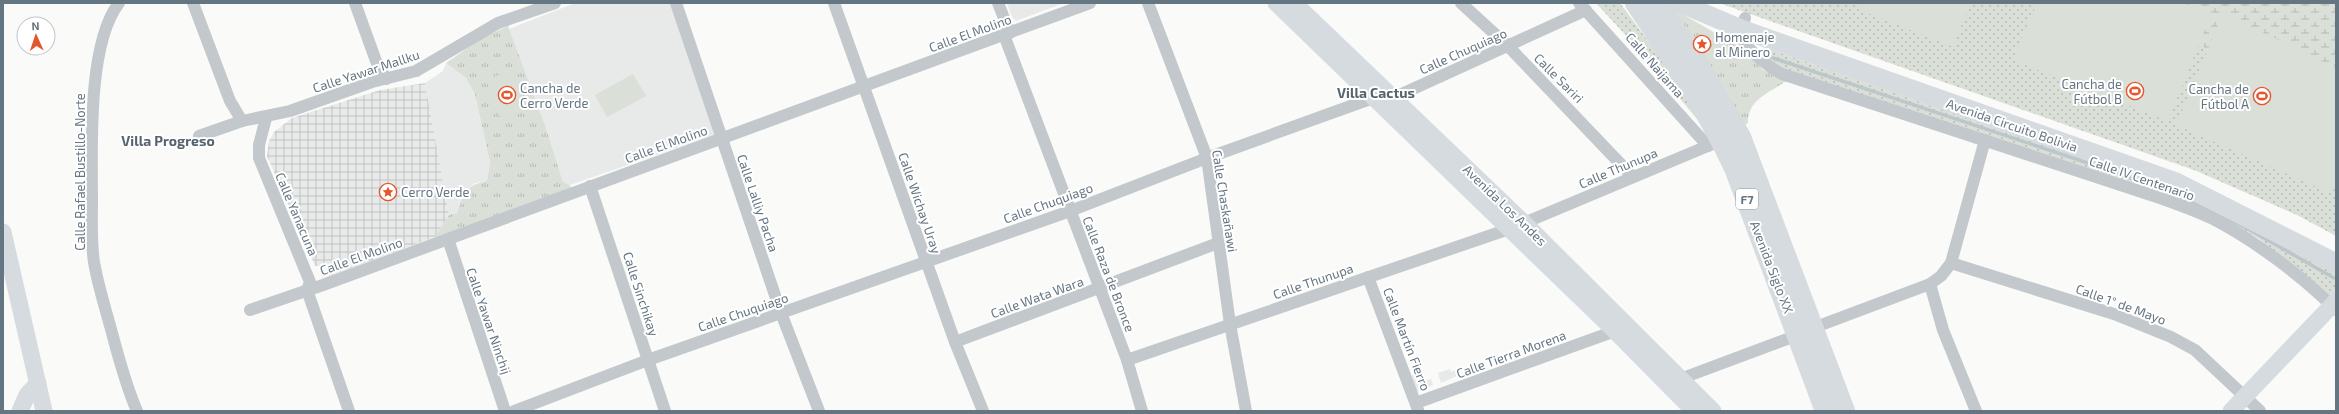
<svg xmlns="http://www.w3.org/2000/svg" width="2339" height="414" font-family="'Exo 2',sans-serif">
<defs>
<pattern id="industrial-grid" width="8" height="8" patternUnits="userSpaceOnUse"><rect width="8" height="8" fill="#e8e9e9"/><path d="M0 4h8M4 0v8" fill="none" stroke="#c0c1c2"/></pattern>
<pattern id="grass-dots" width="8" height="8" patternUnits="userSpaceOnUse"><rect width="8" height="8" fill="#dadfd7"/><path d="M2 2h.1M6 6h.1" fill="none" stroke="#b4b9b4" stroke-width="1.8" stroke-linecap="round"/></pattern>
<pattern id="wetland-marsh" width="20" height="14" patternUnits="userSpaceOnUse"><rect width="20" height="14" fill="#dadfd7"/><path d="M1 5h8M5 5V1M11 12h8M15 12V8" fill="none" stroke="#b4b9b4"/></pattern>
<pattern id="park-tufts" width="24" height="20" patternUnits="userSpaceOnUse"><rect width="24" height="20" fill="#dadfd7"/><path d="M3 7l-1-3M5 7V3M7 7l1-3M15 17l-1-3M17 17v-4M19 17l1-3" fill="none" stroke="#b4b9b4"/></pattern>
</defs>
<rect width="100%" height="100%" fill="#fafaf8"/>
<g fill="#e8e9e9">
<polygon points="575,3 674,3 717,131 714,135 570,185 563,182 545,125 509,29"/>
<polygon points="1007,3 1064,3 1016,21 1012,17"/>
<polygon points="446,63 466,78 475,96 490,162 487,181 475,183 465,191 457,213 449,215 425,83 443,71"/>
<polygon points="1450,369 1451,372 1457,369 1459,375 1441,383 1438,373"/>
<polygon points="1414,375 1419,383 1431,379 1433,385 1421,391 1416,391 1410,376"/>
</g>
<polygon fill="url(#industrial-grid)" points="425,83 449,215 435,237 329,276 329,268 315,266 267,156 269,141 274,132 292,118 380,90"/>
<g fill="url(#grass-dots)">
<polygon points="1596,3 1620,3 1660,57 1702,125 1634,44"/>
<polygon points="1719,3 2336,3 2336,236 2297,215 2194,170"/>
<polygon points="1764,47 2197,199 2336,271 2336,292 2330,299 2259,239 2234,225 1785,70 1760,51"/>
</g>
<polygon fill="url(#wetland-marsh)" points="2150,3 2336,3 2336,123 2212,59 2186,20"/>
<g fill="url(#park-tufts)">
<path d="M1670,7L1745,50L1763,70L1788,80C1771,92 1747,99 1748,123L1741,127Z"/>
<path d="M508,26L545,125L563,182L570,185L571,188L435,241V237L449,215L457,213C465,192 464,186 487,181L490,162L475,95L466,78L446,63L482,38Z"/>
</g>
<g fill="#dadfd7">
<polygon points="1859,3 1971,3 1953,47 1857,9"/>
<polygon points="2037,3 2182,3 2212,13 2168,121 2012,60"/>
<polygon points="2223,13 2336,68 2336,183 2332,194 2176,125"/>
<polygon points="513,70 527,111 501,120 487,79"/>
<polygon points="633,74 646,96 607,117 595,95"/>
</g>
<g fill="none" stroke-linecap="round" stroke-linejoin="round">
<polyline stroke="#bbc7cb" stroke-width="3.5" points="1773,58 2115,172 2191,201 2252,231 2334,278"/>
<g stroke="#c3c8cc" stroke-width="12">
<path d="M119,3C87,44 92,150 92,202C92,222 91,243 94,262C98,286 106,310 112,333C119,359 126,386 137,411"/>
<polyline points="193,3 230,101 242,121"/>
<polyline points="355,3 376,61 386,79"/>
<polyline points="676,3 781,313 819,411"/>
<polyline points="834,3 955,342 983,411"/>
<polyline points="998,3 1010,33"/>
<polyline points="1148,3 1207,158 1230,324 1246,411"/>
<polyline points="1461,3 1508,46 1633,177"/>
<polyline points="1579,3 1708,146"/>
<path d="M1745,18L1740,36C1748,50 1767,66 1782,74L2160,198C2177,204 2194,210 2211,218C2254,240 2302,276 2336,310"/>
<polyline points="1004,35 1127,360 1142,411"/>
<polyline points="266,118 259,145 259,158 310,282 307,290 349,411"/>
<polyline points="199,136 242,121 290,111 372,82 416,71 498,23 555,3"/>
<polyline points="590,186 665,411"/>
<polyline points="1524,223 1722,140"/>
<polyline points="448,239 505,411"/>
<polyline points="1951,263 2114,314 2171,337 2195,350 2260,411"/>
<polyline points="1368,277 1418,410"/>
<polyline points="1930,284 1943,330 1976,411"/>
<polyline points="250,310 323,285 1090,3"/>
<polyline points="1813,328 1930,284 1941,276 1951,263 1985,140"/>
<polyline points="955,342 1218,243"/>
<polyline points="1127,360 1509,229"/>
<polyline points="1680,379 1798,335"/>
<polyline points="1416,403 1615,331"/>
<polyline points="514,411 648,360 1070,211 1207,158 1373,98 1393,98 1586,10"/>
</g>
<g stroke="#d6dbdf" stroke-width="17">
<polyline points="1276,3 1615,331 1694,411"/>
<polyline points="1294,3 1524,223 1713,411"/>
<polyline points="3,232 44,411"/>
<polyline points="20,411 27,395 38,383"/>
<polyline points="2231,411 2336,301"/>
</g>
<polyline stroke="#d6dbdf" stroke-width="19" points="1680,3 1741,29 2176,182 2336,263"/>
<g stroke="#d6dbdf" stroke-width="22">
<path d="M1636,3C1672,56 1708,110 1735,168L1826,411"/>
<polyline points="1656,3 1694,58 1740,137 1844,411"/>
</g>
</g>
<defs>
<symbol id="sight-ring" viewBox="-11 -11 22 22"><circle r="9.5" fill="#fff" stroke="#e4572e" stroke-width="1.5"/><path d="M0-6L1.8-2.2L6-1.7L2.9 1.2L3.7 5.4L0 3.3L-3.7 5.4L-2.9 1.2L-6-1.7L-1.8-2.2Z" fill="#e4572e"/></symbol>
<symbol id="stadium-ring" viewBox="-11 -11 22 22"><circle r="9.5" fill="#fff" stroke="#e4572e" stroke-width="1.5"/><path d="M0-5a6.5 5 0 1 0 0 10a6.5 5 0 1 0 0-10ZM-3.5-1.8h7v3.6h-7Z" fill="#e4572e"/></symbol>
</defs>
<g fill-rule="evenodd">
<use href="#sight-ring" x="1692" y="34" width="20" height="20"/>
<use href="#stadium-ring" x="2125" y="81" width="20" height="20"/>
<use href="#stadium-ring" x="497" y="85" width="20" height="20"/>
<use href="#stadium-ring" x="2252" y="86" width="20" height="20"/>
<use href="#sight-ring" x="378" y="182" width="20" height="20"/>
</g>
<g text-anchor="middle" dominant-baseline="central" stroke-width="4" stroke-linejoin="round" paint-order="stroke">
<rect fill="#fff" stroke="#939fa8" stroke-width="1" x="1736" y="189" width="22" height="20" rx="3"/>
<g font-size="12" font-weight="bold" fill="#657683">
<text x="1747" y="199">F7</text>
</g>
<g font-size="13" fill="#657683" stroke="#fff">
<text transform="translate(970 33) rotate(-20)">Calle El Molino</text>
<text transform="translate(1463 51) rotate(-24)">Calle Chuquiago</text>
<text transform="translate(1655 65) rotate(49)">Calle Naijama</text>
<text transform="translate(366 71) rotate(-18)">Calle Yawar Mallku</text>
<text transform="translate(1559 78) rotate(45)">Calle Sariri</text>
<text transform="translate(2012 125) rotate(19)">Avenida Circuito Bolivia</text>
<text transform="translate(666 144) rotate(-20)">Calle El Molino</text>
<text transform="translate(1618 168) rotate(-23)">Calle Thunupa</text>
<text transform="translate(80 172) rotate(-90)">Calle Rafael Bustillo-Norte</text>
<text transform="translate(2142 178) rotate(19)">Calle IV Centenario</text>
<text transform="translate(1225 201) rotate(81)">Calle Chaskañawi</text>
<text transform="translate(758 203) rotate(71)">Calle Lalliy Pacha</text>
<text transform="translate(920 203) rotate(71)">Calle Wichay Uray</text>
<text transform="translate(1048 203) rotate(-20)">Calle Chuquiago</text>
<text transform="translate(1505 205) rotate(44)">Avenida Los Andes</text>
<text transform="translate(297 214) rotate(67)">Calle Yanacuna</text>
<text transform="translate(361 256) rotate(-20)">Calle El Molino</text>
<text transform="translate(1772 267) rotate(69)">Avenida Siglo XX</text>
<text transform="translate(1109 274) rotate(69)">Calle Raza de Bronce</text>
<text transform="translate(1313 281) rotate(-19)">Calle Thunupa</text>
<text transform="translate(641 294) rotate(72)">Calle Sinchikay</text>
<text transform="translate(1037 297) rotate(-20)">Calle Wata Wara</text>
<text transform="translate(2121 304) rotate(20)">Calle 1° de Mayo</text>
<text transform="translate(743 312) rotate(-19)">Calle Chuquiago</text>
<text transform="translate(489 321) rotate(71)">Calle Yawar Ninchij</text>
<text transform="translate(1407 339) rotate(69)">Calle Martín Fierro</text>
<text transform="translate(1511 354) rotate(-20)">Calle Tierra Morena</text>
</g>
<g font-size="13" fill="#657683" stroke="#fff" text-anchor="start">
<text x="1715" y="37">Homenaje<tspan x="1715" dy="15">al Minero</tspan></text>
<text x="2122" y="84" text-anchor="end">Cancha de<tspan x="2122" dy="15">Fútbol B</tspan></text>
<text x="520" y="88">Cancha de<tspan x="520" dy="15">Cerro Verde</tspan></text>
<text x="2249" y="89" text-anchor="end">Cancha de<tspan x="2249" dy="15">Fútbol A</tspan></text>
<text x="401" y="192">Cerro Verde</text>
</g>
<g font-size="14" font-weight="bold" fill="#57646e" stroke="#fff">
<text x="1376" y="92">Villa Cactus</text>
<text x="168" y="140">Villa Progreso</text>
</g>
</g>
<rect width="2339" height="414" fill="none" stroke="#657683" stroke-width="8"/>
<g transform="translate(36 36) rotate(357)"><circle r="19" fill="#ffffff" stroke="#c1c8cd"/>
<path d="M0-3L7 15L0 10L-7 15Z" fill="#e4572e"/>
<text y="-6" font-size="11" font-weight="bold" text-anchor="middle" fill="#657683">N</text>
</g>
</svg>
